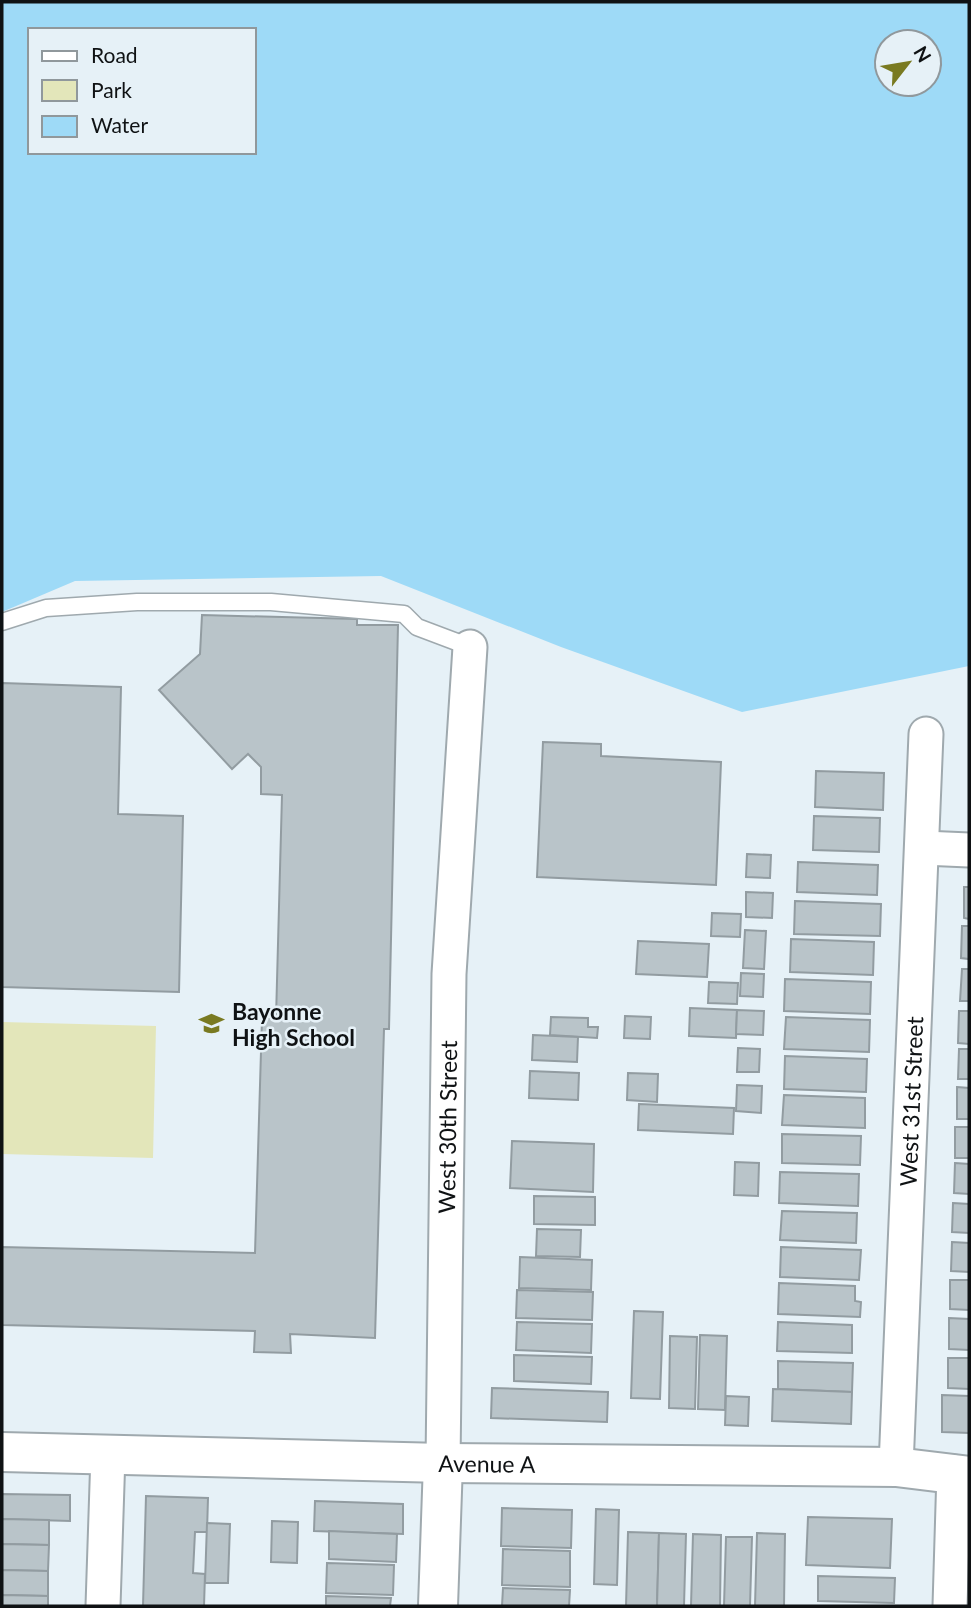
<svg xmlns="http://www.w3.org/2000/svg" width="971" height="1608" font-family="Lato,sans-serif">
<rect width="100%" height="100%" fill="#e6f1f7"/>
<polygon fill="#e3e6ba" points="2,1022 156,1026 153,1158 2,1154"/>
<path fill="#9edaf7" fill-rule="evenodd" d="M2,2H969V666L742,712L561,647L381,576L75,581L2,612ZM30,30H254V152H30ZM887,42H929V84H887Z"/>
<g fill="#b9c4c9" stroke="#929ca1" stroke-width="2">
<polygon points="202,615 357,619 357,625 398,625 389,1029 384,1029 375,1338 290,1334 291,1353 254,1352 255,1331 2,1325 2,1247 255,1253 262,1018 276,1018 282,795 261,794 261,767 248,754 232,769 159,690 200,654"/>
<polygon points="2,683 121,687 118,814 183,816 179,992 2,987"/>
<polygon points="543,742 601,744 601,756 721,762 716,885 537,877"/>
<polygon points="816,771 884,773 883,810 815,807"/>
<polygon points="814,816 880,818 879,852 813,850"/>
<polygon points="747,854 771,855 770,878 746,877"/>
<polygon points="798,862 878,865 877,895 797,892"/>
<polygon points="964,887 969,887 969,919 964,918"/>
<polygon points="746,892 773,893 772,918 746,917"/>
<polygon points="795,901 881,904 880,936 794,934"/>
<polygon points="712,913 741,914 740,937 711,936"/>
<polygon points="962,926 969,926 969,959 961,958"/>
<polygon points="745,930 766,931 764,969 743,968"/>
<polygon points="791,939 874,942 873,975 790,972"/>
<polygon points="638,941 709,944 707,977 636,974"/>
<polygon points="962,969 969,969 969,1001 960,1001"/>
<polygon points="741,973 764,974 763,997 740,996"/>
<polygon points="785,979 871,982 870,1014 784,1011"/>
<polygon points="709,982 738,983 737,1004 708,1003"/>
<polygon points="690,1008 737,1010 736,1038 689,1036"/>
<polygon points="737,1010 764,1011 763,1035 736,1034"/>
<polygon points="959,1011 969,1011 969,1044 958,1043"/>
<polygon points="625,1016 651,1017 650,1039 624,1038"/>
<polygon points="551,1017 588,1018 588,1027 598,1027 597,1038 550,1035"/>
<polygon points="786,1017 870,1020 869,1052 784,1049"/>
<polygon points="533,1035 578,1037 577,1062 532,1060"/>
<polygon points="738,1048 760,1049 759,1072 737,1072"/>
<polygon points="959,1049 969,1049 969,1079 958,1079"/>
<polygon points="785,1056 867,1059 866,1092 784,1089"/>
<polygon points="530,1071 579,1073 578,1100 529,1098"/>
<polygon points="628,1073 658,1074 657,1102 627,1100"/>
<polygon points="737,1085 762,1086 761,1113 736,1111"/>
<polygon points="957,1087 969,1088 969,1119 957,1119"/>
<polygon points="784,1095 865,1098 865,1128 782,1125"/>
<polygon points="639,1104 734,1108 733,1134 638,1130"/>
<rect x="955" y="1127" width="14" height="31"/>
<polygon points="782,1134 861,1136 860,1165 782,1163"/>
<polygon points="512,1141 594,1144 593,1192 510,1188"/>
<polygon points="735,1162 759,1163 758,1196 734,1195"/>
<polygon points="955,1163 969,1164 969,1194 954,1193"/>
<polygon points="780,1172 859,1174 858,1206 779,1203"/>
<polygon points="534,1196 595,1197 595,1225 534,1224"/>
<polygon points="953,1203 969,1204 969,1233 952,1232"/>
<polygon points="782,1211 857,1213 856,1243 780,1240"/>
<polygon points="537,1229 581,1230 580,1257 536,1256"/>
<polygon points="952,1242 969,1243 969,1272 951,1271"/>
<polygon points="781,1247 861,1250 859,1280 780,1277"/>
<polygon points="520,1257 592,1260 591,1290 519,1288"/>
<polygon points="950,1280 969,1280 969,1310 950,1309"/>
<polygon points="779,1283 855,1286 855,1301 861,1302 860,1317 778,1314"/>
<polygon points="517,1290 593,1292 592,1320 516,1318"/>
<polygon points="634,1311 663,1312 660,1399 631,1398"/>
<polygon points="949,1318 969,1319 969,1350 949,1349"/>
<polygon points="517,1322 592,1324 591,1353 516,1350"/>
<polygon points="778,1322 852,1325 852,1353 777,1351"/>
<polygon points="700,1335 727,1336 725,1410 698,1409"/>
<polygon points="670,1336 697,1337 695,1409 669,1408"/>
<polygon points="514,1355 592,1357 591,1384 514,1381"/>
<polygon points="948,1358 969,1358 969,1389 948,1388"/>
<polygon points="778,1361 853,1363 852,1392 778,1389"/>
<polygon points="492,1388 608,1392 607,1422 491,1418"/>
<polygon points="773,1389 852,1392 851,1424 772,1421"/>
<polygon points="942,1395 969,1396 969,1433 942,1432"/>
<polygon points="726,1396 749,1397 748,1426 725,1425"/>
<polygon points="2,1494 70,1495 70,1521 2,1519"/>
<polygon points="146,1496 208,1498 207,1532 195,1532 193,1573 205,1574 204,1606 143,1606"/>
<polygon points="315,1501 403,1504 403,1534 314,1531"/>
<polygon points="502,1508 572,1510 571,1548 501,1546"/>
<polygon points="596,1509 619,1510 617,1585 594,1584"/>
<polygon points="808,1517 892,1519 890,1568 806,1565"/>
<polygon points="2,1519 49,1520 49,1545 2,1544"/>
<polygon points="272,1521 298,1522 297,1563 271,1562"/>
<polygon points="207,1523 230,1524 228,1583 205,1583"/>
<polygon points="329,1531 397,1534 396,1562 329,1559"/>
<polygon points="628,1532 659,1533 657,1606 626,1606"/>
<polygon points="659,1533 686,1534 684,1606 657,1606"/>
<polygon points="757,1533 785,1534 784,1606 755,1606"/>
<polygon points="693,1534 721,1535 720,1606 691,1606"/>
<polygon points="726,1537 752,1537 750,1606 724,1606"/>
<polygon points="2,1544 49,1545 48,1571 2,1570"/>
<polygon points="503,1549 570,1551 570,1587 502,1585"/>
<polygon points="327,1563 394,1565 393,1595 326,1593"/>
<polygon points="2,1570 48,1571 48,1596 2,1595"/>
<polygon points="818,1576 895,1578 894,1603 818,1601"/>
<polygon points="503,1588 570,1590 569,1606 502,1606"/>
<polygon points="2,1595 48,1596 48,1606 2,1606"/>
<polygon points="326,1596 391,1598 390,1606 326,1606"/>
</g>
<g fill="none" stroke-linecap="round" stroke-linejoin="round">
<defs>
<polyline id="service" points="2,622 46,608 137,602 271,602 404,614 417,627 470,647"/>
<g id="minor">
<polyline points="923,848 969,850"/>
<path id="s1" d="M443,1463L449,974L470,647"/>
<path id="s2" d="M896,1467L926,734"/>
<polyline points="103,1606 108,1454"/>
<polyline points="950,1606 954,1472"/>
</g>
<g id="tertiary">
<path id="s3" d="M2,1452L443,1463L896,1467L969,1476"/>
<polyline points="438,1606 443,1463"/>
</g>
</defs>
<use href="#service" stroke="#9fa9ae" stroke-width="19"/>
<use href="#minor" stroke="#9fa9ae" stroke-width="37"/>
<use href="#tertiary" stroke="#9fa9ae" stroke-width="42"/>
<use href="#service" stroke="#fff" stroke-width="16"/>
<use href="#minor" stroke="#fff" stroke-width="33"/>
<use href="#tertiary" stroke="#fff" stroke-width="38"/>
</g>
<defs>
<symbol id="school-bare" viewBox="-9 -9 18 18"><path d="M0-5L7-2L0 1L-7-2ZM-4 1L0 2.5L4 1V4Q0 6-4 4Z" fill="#797a21" stroke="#e6f1f7" stroke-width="2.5" paint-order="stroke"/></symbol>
</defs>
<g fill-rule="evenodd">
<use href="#school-bare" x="194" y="1006" width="35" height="35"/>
</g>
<g text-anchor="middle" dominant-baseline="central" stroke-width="5" stroke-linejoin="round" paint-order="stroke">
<g font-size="23" font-weight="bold" fill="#0f1214" stroke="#e6f1f7" text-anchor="start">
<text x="232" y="1011">Bayonne<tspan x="232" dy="26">High School</tspan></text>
</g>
<g font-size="23" fill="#0f1214" stroke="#e6f1f7">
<text stroke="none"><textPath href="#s2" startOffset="366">West 31st Street</textPath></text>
<text stroke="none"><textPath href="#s1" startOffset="336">West 30th Street</textPath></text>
<text stroke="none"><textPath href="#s3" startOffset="485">Avenue A</textPath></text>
</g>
</g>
<rect width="971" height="1608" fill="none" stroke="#0f1214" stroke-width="7"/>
<rect x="28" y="28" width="228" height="126" fill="#e6f1f7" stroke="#90989c" stroke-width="2"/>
<rect x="42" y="51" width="35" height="10" fill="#ffffff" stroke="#90989c" stroke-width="2"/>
<text x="91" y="63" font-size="21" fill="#0f1214">Road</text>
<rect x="42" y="80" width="35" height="21" fill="#e3e6ba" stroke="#90989c" stroke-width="2"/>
<text x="91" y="98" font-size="21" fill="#0f1214">Park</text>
<rect x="42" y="116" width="35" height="21" fill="#9edaf7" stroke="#90989c" stroke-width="2"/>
<text x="91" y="133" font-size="21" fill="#0f1214">Water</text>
<g transform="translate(908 63) rotate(59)"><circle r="33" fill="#e6f1f7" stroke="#90989c" stroke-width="2"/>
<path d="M0-5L12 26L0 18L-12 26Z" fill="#797a21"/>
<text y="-10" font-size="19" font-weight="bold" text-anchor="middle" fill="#0f1214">N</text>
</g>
</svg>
